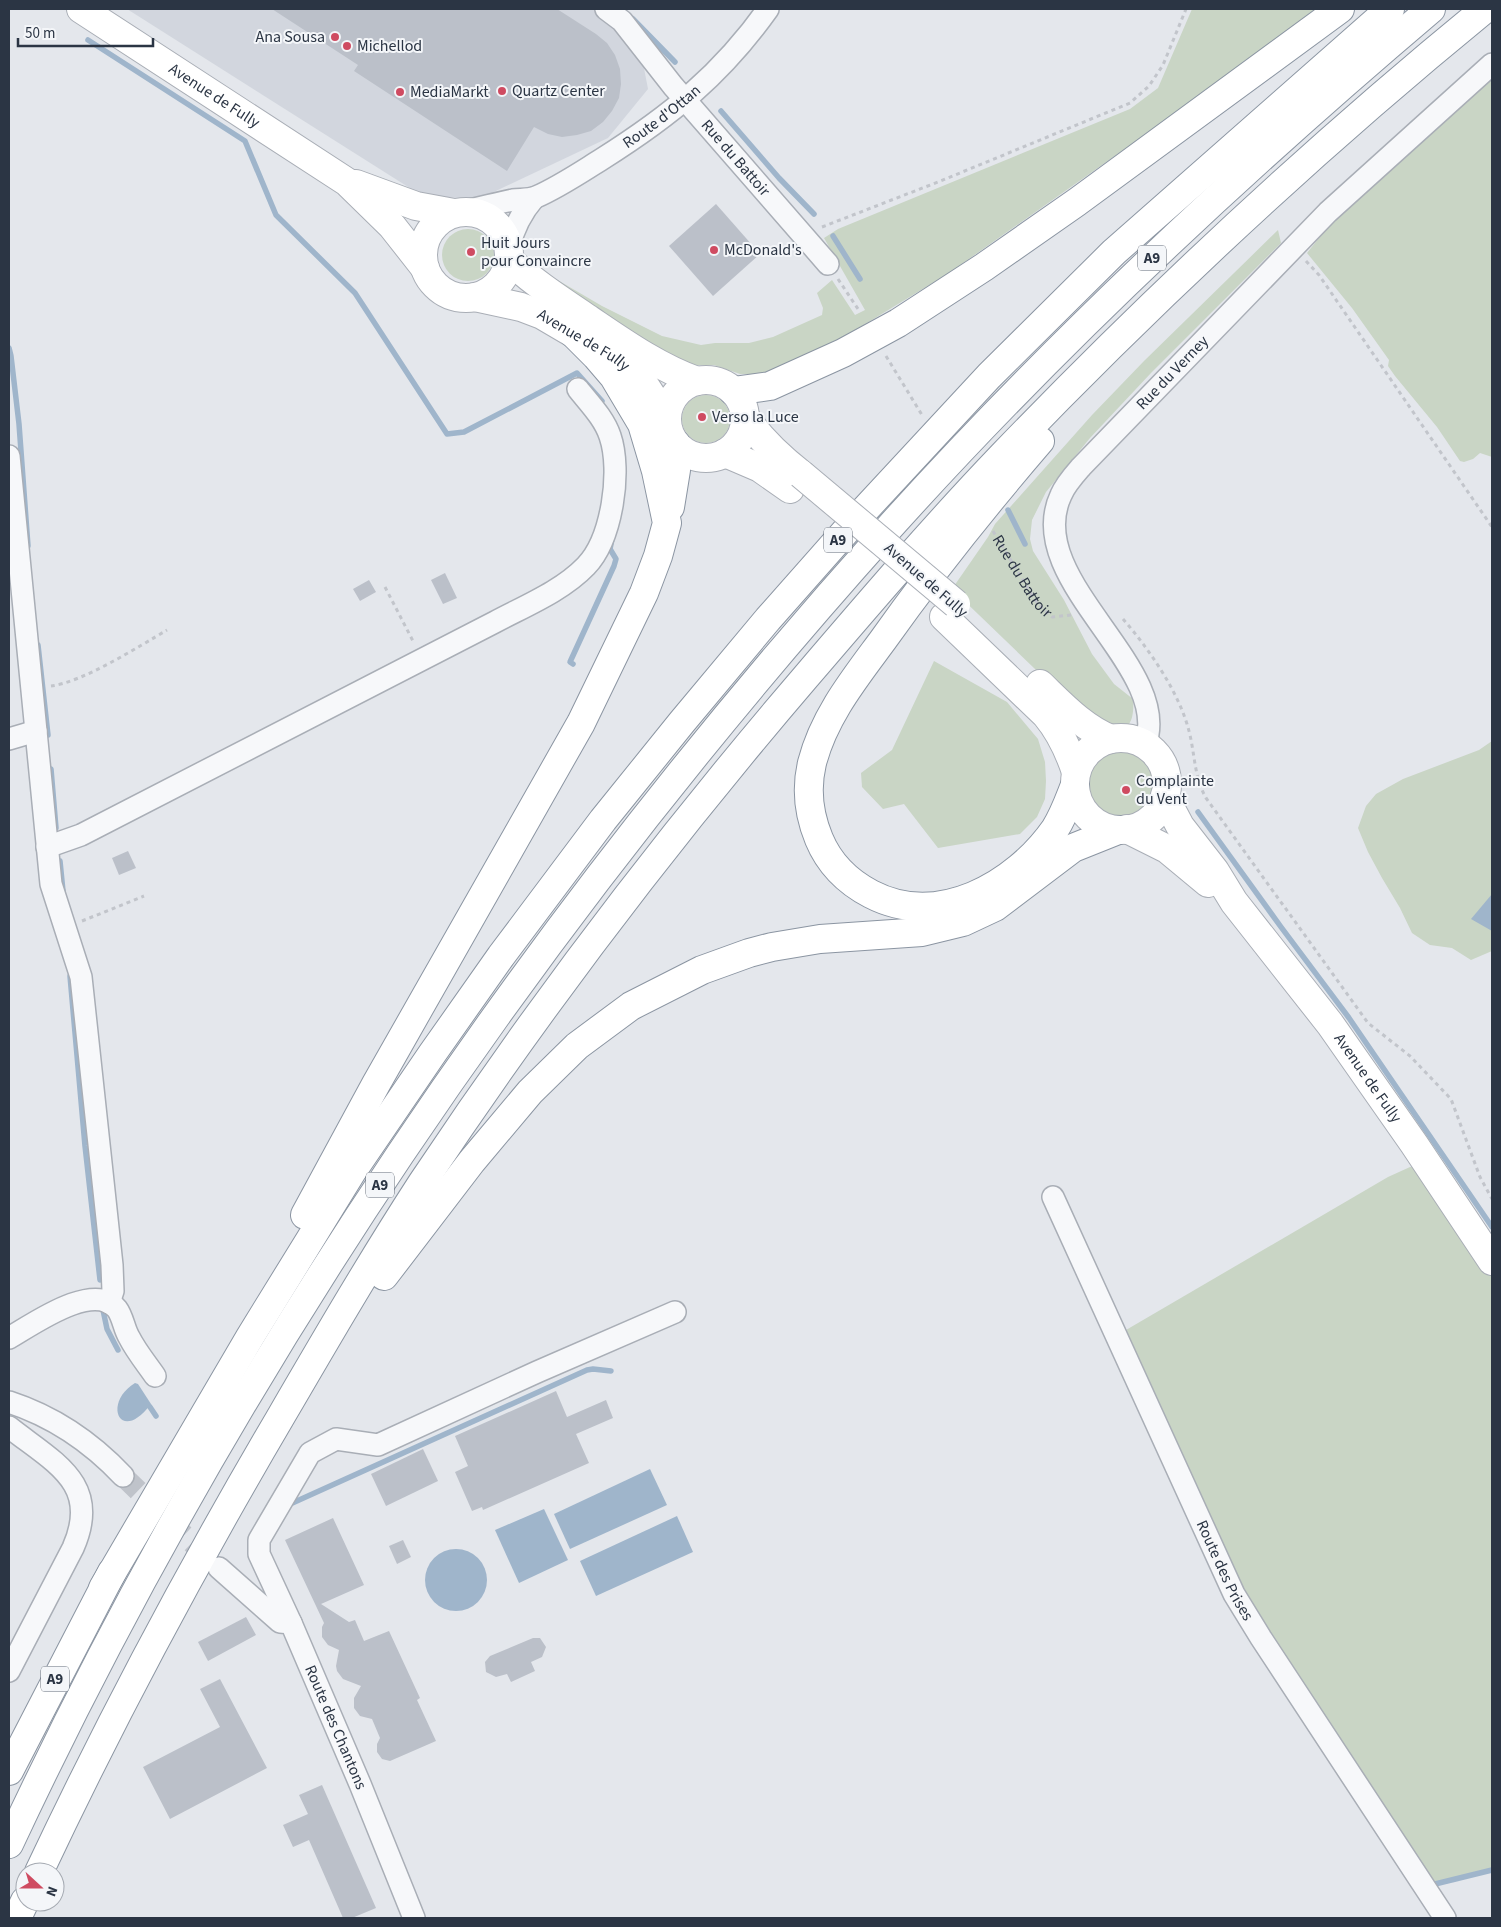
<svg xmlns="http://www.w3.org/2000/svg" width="1501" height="1927" font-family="'Source Sans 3',sans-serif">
<rect width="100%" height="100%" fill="#e4e7ec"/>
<polygon fill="#d2d6de" points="127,9 624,9 634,16 648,89 608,138 481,198 424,197"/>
<g fill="#c9d5c5">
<polygon points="1192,9 1316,9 1136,141 949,273 839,340 796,362 764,374 740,374 714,365 689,365 660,351 537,268 602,306 662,336 701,345 715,343 749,343 773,337 822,315 823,308 817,293 832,280 855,315 865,310 824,238 838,229 1130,109 1158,88"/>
<polygon points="1492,76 1492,457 1480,453 1473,459 1464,462 1460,461 1437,427 1395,376 1388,366 1389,360 1352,308 1307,253 1326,229 1375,179"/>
<circle cx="468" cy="255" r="26"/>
<path d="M1278,230L1281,243L1151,373L1090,438L1046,492L1032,520L1030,539L1033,551L1064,600L1092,654L1114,684L1133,699C1134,713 1133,731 1115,730L1060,693L952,589L988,537L995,524L1092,415L1144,361Z"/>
<circle cx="706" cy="419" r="24"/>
<polygon points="934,661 1007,702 1038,739 1045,762 1046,781 1045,799 1037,817 1020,834 938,848 904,804 883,809 862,787 861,773 892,750"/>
<polygon points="1492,741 1492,951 1471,960 1452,948 1430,945 1412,933 1400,908 1382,878 1368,852 1358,828 1366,806 1376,794 1403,779 1479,750"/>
<circle cx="1121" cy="785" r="34"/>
<polygon points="1410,1167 1413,1167 1469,1241 1492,1277 1492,1868 1436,1882 1425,1872 1250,1605 1126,1330 1388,1177"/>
</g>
<g fill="#9fb5cb">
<polygon points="1492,894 1492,931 1471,919"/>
<path d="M135,1383L138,1384L151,1404C120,1445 102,1403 135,1383Z"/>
<polygon points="650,1469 667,1505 570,1549 554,1514"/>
<polygon points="544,1509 568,1560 519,1583 495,1530"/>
<polygon points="677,1516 693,1552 596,1596 580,1561"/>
<circle cx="456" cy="1580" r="31"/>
</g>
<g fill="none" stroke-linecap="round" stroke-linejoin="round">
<g stroke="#9fb5cb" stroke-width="5.5">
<polyline points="633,19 675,62"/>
<polyline points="88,40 245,141 276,215 355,293 447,434 464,432 577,373 602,401"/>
<polyline points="721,111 779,178 814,214"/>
<polyline points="833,236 860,279"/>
<polyline points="9,348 11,356 19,424 28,546"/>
<polyline points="1008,510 1025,544"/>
<polyline points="38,645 48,735"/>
<polyline points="573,664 570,662 614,566 616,559 610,549 612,539"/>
<polyline points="51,769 56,828"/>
<polyline points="1198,812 1281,927 1349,1018 1492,1227"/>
<polyline points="60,861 63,891"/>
<polyline points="70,976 85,1146 100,1280"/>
<polyline points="103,1310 107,1329 118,1350"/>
<polyline points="150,1407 156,1416"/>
<polyline points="288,1505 587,1370 593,1369 611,1371"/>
<polyline points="1429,1882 1431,1885 1492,1870"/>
</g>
</g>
<g fill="#bbc0c9">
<polygon points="272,9 557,9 596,34 607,43 615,55 620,69 621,84 619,98 612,111 603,122 591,131 577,135 562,137 548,134 534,127 507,171 354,71 358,65"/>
<polygon points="716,204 760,254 713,296 669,246"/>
<polygon points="445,573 457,598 443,604 431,580"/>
<polygon points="369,580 376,592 360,601 353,589"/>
<polygon points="128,851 136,868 119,875 112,858"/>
<polygon points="556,1391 567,1417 606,1400 613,1418 576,1434 589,1463 483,1510 482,1507 472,1511 455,1472 468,1466 455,1436"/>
<polygon points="423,1449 438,1481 386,1506 371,1474"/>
<polygon points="333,1518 364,1585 321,1604 349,1622 355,1620 364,1641 389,1631 420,1698 417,1700 436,1741 390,1761 382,1759 377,1752 377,1744 380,1738 372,1719 360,1716 354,1708 354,1698 361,1686 343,1679 337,1671 336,1666 339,1650 328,1645 322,1637 322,1627 324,1623 285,1540"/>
<polygon points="403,1540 411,1557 397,1564 389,1546"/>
<polygon points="246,1617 256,1635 208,1661 198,1642"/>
<polygon points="533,1638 540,1638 546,1647 542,1657 531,1662 535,1671 511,1682 507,1674 496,1677 486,1672 485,1662 490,1656"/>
<polygon points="220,1679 267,1768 170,1819 143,1767 220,1727 200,1689"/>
<polygon points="322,1785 376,1908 352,1918 343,1918 309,1840 293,1847 283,1825 308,1814 299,1795"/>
</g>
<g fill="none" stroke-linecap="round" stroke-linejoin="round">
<polyline stroke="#bfc3ca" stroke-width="21" stroke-dasharray="21 11" stroke-linecap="butt" points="123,1476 213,1563"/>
<defs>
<g id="minor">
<path id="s2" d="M606,9L622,21L673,86L828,264"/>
<path id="s3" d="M465,211C481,208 497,203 513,200C520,199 529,200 536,197C559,187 581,172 602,159C670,116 721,75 768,9"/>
<path d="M509,247C514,227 521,213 534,198"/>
<polyline points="9,456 51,884 81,977 112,1265 113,1291 109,1303"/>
<polyline points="9,739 36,731"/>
<path id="s4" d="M1145,745C1175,667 1021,580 1061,495C1065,485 1074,475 1081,467L1328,212L1492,64"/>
<path d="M47,847L81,835L495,622C525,606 562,591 586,566C612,539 622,471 610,436C604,418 589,403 578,389"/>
<path id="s5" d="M1053,1197L1234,1594L1261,1638L1445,1918"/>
<path d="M9,1338C32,1325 94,1280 117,1309C123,1317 124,1329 129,1337C136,1351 146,1363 155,1376"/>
<path d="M9,1402C52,1416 91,1442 123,1476"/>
<path d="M9,1427C53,1462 102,1483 73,1548L9,1671"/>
<path id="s6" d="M219,1568L280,1622L291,1623L360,1784L414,1918"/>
<polyline points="291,1623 259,1554 259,1540 310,1453 336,1439 378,1445 537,1372 675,1312"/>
</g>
<g id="secondary">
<path id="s7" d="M81,9L347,182L392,226L425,268"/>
<polyline points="356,184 416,206 454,213"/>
<circle cx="466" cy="255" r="43"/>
<path d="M509,260C534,283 562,301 590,320C624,343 658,367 697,381"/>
<path id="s8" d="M475,297L521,307L542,315L617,359L634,373L644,384L666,418"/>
<circle cx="706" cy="419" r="39"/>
<path d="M745,417C761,440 779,457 801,474"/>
<polyline points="725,453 760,468 790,489"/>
<path d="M944,617L1046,715C1061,733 1069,751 1076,772"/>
<path d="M1040,684C1061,704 1083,728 1111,739"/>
<circle cx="1121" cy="784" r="46"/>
<path id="s9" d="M1165,795L1170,807L1180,826L1215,871L1234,902L1330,1024L1414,1144L1492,1261"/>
<polyline points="1127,829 1167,849 1208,883"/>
</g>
<g id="motorway">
<polyline points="733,391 770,386 843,353 898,323 984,267 1077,202 1340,9"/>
<path d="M1040,441C985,505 932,571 883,640C855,678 824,716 812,763C806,788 809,815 819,839C829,863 848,882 871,894C938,929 1015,886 1055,829C1064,815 1069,800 1075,785"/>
<polyline points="670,507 676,470 676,444"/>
<polyline points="305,1215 376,1084 581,723 644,593 658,556 667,523 656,471 642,424 614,377 596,356 572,332"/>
<polyline points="384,1276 472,1161 530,1092 577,1046 631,1006 702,970 749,953 772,947 820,939 922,932 963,922 995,907 1073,848 1118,830"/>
<polyline points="103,1588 250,1337 353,1170 432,1054 501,956 603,820 682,722 768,619 860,515 989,376 1114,252 1390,9"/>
<polyline points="9,1771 112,1572"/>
<path d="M9,1844C233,1365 535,922 888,529C1056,342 1240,171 1431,9"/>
<path d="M39,1872C112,1717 193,1566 280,1418C326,1339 372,1260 422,1183C539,1007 667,839 804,679C869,603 934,527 1003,455C1155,297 1315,148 1485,9"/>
<polyline points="17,1918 25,1901"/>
</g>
</defs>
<use href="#minor" stroke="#a9aeb6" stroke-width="24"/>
<use href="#secondary" stroke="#a9aeb6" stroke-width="30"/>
<use href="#motorway" stroke="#8b95a2" stroke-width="30"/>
<g stroke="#c2c5cb" stroke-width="3" stroke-dasharray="4 4" stroke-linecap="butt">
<polyline points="822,227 938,182 1130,103 1149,86 1163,65 1186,9"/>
<polyline points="1306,261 1319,275 1492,527"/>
<polyline points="838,279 860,312"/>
<polyline points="886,356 922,415"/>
<path id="s1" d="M993,531L1037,603L1052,617L1071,615"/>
<polyline points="385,587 414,643"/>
<path d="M1123,619C1149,649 1179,692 1189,731C1195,754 1194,777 1206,798L1368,1023L1410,1056L1451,1099L1480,1177L1492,1199"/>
<path d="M51,686C83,682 138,647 167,630"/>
<polyline points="82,921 144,896"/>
</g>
<use href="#minor" stroke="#f7f8fa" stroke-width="21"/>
<use href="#secondary" stroke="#fff" stroke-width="28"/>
<use href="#motorway" stroke="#fff" stroke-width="28"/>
<defs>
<polyline id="secondary-bridge" points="801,474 956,604"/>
</defs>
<use href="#secondary-bridge" stroke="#a9aeb6" stroke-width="30" stroke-linecap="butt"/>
<use href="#secondary-bridge" stroke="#fff" stroke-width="28"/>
</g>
<g fill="#cf4b61" stroke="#f4f6f9" stroke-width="2">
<circle cx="335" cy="37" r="5"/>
<circle cx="347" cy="46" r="5"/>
<circle cx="502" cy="91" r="5"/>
<circle cx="400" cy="92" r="5"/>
<circle cx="714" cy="250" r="5"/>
<circle cx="471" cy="252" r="5"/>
<circle cx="702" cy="417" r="5"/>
<circle cx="1126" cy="790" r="5"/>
</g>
<g text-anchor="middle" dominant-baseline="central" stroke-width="4" stroke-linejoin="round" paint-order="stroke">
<g fill="#f4f6f9" stroke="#676f7a" stroke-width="1">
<rect x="1138" y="245.5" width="28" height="25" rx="4"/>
<rect x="824" y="527.5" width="28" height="25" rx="4"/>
<rect x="366" y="1172.5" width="28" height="25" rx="4"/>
<rect x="41" y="1666.5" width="28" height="25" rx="4"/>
</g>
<g font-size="15" font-weight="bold" fill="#2b3544">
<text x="1152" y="258">A9</text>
<text x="838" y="540">A9</text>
<text x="380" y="1185">A9</text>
<text x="55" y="1679">A9</text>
</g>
<g font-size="16" fill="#2b3544" stroke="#f4f6f9" text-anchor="start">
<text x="325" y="37" text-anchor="end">Ana Sousa</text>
<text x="357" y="46">Michellod</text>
<text x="512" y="91">Quartz Center</text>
<text x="410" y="92">MediaMarkt</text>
<text x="481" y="243">Huit Jours<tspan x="481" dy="18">pour Convaincre</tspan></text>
<text x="724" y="250">McDonald's</text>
<text x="712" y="417">Verso la Luce</text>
<text x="1136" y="781">Complainte<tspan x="1136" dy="18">du Vent</tspan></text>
</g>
<g font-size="16" fill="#2b3544" stroke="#f4f6f9">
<text stroke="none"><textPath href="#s7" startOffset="159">Avenue de Fully</textPath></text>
<text stroke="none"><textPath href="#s3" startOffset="222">Route d'Ottan</textPath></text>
<text stroke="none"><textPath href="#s2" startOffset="198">Rue du Battoir</textPath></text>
<text stroke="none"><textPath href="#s8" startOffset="118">Avenue de Fully</textPath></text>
<text stroke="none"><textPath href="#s4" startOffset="442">Rue du Verney</textPath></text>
<text stroke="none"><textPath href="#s1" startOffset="54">Rue du Battoir</textPath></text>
<text transform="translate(926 580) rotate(41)">Avenue de Fully</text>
<text stroke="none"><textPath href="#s9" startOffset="349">Avenue de Fully</textPath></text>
<text stroke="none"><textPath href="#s5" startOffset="411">Route des Prises</textPath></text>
<text stroke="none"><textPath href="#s6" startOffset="206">Route des Chantons</textPath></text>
</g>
</g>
<rect width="1501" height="1927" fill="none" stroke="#2b3544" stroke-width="20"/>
<g transform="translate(40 1887) rotate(111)"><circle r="24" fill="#f4f6f9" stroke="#a4a9b1"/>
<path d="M0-4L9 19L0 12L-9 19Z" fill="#cf4b61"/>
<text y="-8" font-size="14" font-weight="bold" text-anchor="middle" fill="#2b3544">N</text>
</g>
<path d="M18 38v8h135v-8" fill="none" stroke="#2b3544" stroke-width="2.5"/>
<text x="25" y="38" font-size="15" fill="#2b3544" stroke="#f4f6f9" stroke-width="4" paint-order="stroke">50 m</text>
</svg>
